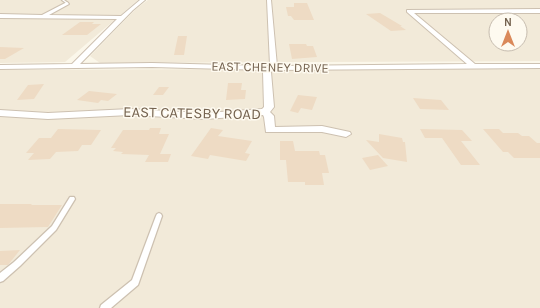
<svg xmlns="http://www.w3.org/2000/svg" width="540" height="308" font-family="Karla,sans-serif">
<rect width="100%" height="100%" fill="#fbf7ea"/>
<g fill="#f2ead9" fill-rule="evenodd">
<polygon points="0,0 138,0 65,62 0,63"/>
<path d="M148,0H540V61L100,63L90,56L136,9ZM496,20H520V44H496Z"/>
<polygon points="540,68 540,308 0,308 0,70"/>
</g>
<g fill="#eedbc4">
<polygon points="294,3 307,3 314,20 294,20 291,16 288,16 286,7 294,7"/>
<polygon points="380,13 402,26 400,26 406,30 391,31 366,14"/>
<polygon points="80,22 94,22 92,24 101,24 87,35 62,35"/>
<polygon points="178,36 187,36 184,55 174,55"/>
<polygon points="289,44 306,44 307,46 313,46 317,57 292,59"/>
<polygon points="0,47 24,48 5,59 0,59"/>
<polygon points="228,83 242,83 241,90 246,90 245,99 226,100"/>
<polygon points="44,84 34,99 17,100 28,85"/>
<polygon points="159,87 169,87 163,95 153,95"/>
<polygon points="89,91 117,94 108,101 101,100 98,103 77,100"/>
<polygon points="298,95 317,97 312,110 301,108 298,113 290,111"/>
<polygon points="413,98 441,100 449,110 420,109"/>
<polygon points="150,128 161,128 159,134 169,134 160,154 171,154 168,162 145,162 149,155 121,154 123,152 113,151 116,148 111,148 123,130 149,130"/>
<polygon points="211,128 223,130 218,136 252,141 245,153 250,154 246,161 210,155 208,159 191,156"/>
<polygon points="58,129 101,130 91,145 82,145 78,151 56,152 50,159 28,160 34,153 26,153 39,138 51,138"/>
<polygon points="420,129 462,130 472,141 461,141 480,165 461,165 442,138 425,138"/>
<polygon points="483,129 499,129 503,133 518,133 522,136 529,136 537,143 540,143 540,158 514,158 508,152 503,152"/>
<polygon points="379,134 402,138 403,142 405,142 407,162 383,158 366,140 379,142"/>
<polygon points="280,141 293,141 295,151 319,151 320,155 325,155 329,173 322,173 324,185 305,185 305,182 288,182 286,160 280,160"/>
<polygon points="378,155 388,166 370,170 362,158"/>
<polygon points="0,204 32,204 31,205 62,205 48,227 0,228"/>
<polygon points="20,250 8,265 0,265 0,251"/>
</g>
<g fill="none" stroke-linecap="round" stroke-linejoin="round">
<defs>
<g id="service">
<polygon points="62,0 64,0 68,3 66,3"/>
<polygon points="70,197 74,197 75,199 56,230 20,266 3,281 0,282 0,273 14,262 52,226"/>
<polygon points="159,213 161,214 162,216 138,285 111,308 100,308 101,305 132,280 156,216 157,214"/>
</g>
<polygon id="minor" points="140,0 145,0 133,10 80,64 152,63 269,66 270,65 267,0 271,0 277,66 467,64 407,12 407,10 540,9 540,13 414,13 475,64 540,64 540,68 273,70 271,72 274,107 270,112 274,116 275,127 322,126 350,132 351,134 346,137 322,132 266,132 264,117 263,115 205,119 130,115 48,119 0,116 0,110 48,113 130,109 205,113 262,109 264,107 263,72 265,70 152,67 0,69 0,65 72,64 117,19 0,18 0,14 42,15 67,2 69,4 49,15 121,16"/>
</defs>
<use href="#service" stroke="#cdc1b1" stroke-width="2.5"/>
<use href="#minor" stroke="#cdc1b1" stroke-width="2"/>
<use href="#service" fill="#fff" fill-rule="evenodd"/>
<use href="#minor" fill="#fff" fill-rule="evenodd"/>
</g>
<g text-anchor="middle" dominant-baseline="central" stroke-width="3" stroke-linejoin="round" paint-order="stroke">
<g font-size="13" fill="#74624f" stroke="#fefaf0">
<text transform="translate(270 67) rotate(1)">EAST CHENEY DRIVE</text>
</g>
<g font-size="15" fill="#74624f" stroke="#fefaf0">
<text transform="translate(192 113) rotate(1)">EAST CATESBY ROAD</text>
</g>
</g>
<g transform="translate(508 32)"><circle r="19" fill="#fefaf0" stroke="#c7bdb0"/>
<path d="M0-3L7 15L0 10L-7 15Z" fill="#da895a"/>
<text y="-6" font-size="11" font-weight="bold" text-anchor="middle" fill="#74624f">N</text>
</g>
</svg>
